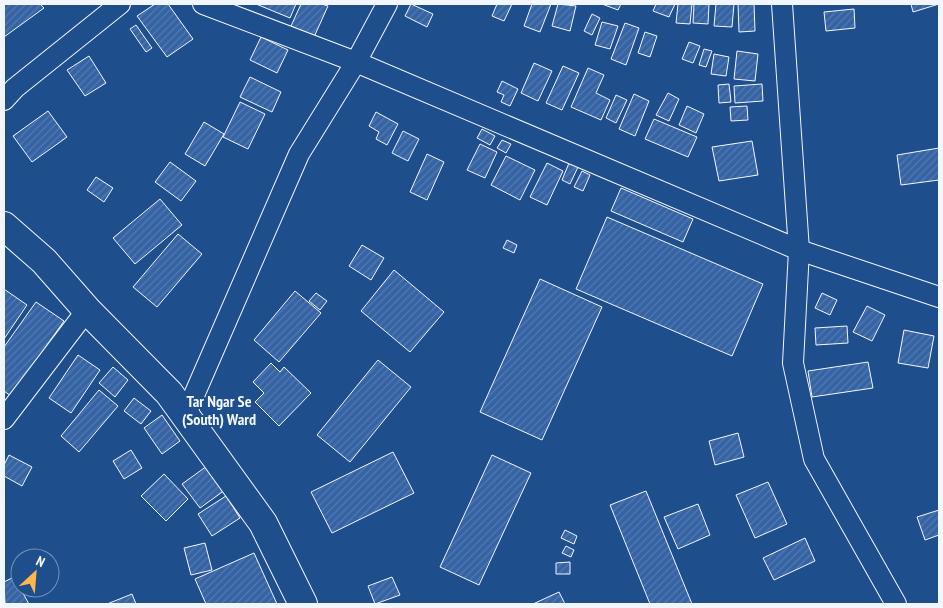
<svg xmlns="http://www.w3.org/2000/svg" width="943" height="608" font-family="'PT Sans Narrow',sans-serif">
<defs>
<pattern id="building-hatch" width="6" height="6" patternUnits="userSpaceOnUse" patternTransform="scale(1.25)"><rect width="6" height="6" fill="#3563a3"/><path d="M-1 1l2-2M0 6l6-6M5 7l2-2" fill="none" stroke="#537ab1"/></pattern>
</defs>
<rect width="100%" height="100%" fill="#1f4e8c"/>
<g fill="url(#building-hatch)" stroke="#f2f6ff">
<polygon points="4,4 40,4 44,8 4,37"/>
<polygon points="155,4 168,4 193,39 167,57 137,16"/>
<polygon points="256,4 296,4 290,18"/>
<polygon points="301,4 322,4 328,6 314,37 291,26"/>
<polygon points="411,4 433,14 427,27 405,16"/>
<polygon points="497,4 512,4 504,21 492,16"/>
<polygon points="532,4 551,4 540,32 524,26"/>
<polygon points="558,4 576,6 570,31 552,26"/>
<polygon points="602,4 621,4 618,10"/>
<polygon points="656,4 675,4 669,17 653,11"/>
<polygon points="678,4 692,4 690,24 676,23"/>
<polygon points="694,4 709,4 708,24 693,23"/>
<polygon points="716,4 734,4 732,27 714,26"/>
<polygon points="738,4 754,4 755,31 739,32"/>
<polygon points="911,4 939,4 913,12"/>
<polygon points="854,9 855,28 826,31 824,12"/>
<polygon points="592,14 600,18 592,35 584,31"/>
<polygon points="602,22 618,26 610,49 595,45"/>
<polygon points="625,23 639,28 626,65 611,59"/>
<polygon points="136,25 152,48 146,52 130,29"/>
<polygon points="645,32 657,36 650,57 638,53"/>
<polygon points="261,37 288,50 277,73 250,60"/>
<polygon points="689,42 700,46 693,63 682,59"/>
<polygon points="704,49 712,51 706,67 699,65"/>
<polygon points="737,51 758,54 755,81 734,79"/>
<polygon points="714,54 729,57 726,76 711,74"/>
<polygon points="89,56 106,83 85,96 67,70"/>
<polygon points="534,63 552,71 538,101 521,93"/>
<polygon points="563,66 579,73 562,110 546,103"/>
<polygon points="588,68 604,75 596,93 610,100 601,120 571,107"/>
<polygon points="250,77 281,92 272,112 240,97"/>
<polygon points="502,81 518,89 510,106 501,102 504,95 497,92"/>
<polygon points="729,84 731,102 719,103 718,85"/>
<polygon points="762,84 763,101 735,103 734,86"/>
<polygon points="668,93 679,99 669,121 656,115"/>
<polygon points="634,94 649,101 635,136 619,129"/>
<polygon points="616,95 627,100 616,123 606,118"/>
<polygon points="240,102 265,114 248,149 223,137"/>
<polygon points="687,106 704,114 696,133 679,125"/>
<polygon points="747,106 748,120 731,121 730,107"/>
<polygon points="48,111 67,137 32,162 13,136"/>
<polygon points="376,112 398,124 387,145 376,139 379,132 369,126"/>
<polygon points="654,119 697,137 688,157 645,139"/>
<polygon points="204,122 224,134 205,166 185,154"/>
<polygon points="482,129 495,136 490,145 477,138"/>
<polygon points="403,131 419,139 408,161 392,153"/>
<polygon points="502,140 511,144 506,153 497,148"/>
<polygon points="752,141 758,175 719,181 712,147"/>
<polygon points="480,144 497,152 485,178 467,170"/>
<polygon points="939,148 939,180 901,185 897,155"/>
<polygon points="427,154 444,162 427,200 410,192"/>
<polygon points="506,156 535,170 520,200 491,185"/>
<polygon points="170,162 196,181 181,201 155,182"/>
<polygon points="547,163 563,171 547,205 530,197"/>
<polygon points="569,163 578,167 570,184 562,180"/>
<polygon points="582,171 590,175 583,191 574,187"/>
<polygon points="96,177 113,188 104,202 87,190"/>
<polygon points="621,188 693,219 683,242 611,211"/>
<polygon points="160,199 182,225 135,264 113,238"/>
<polygon points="607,217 763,284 732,356 576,289"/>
<polygon points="178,234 202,254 157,307 133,287"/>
<polygon points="507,240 517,245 514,253 503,248"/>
<polygon points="362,245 384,258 371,280 349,266"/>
<polygon points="394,270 444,312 410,352 361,311"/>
<polygon points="540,279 602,307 542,440 480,412"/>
<polygon points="4,289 27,305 4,339"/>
<polygon points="295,291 321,313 279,362 254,340"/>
<polygon points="316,293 327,301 320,310 309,301"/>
<polygon points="822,293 837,300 830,315 815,308"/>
<polygon points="36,302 64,321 11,396 4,391 4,347"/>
<polygon points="867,306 885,315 872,341 853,332"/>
<polygon points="847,326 848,343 816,345 815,328"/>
<polygon points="904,330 934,336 928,368 898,363"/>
<polygon points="78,355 100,370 71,413 49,398"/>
<polygon points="378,360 411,387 350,462 317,435"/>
<polygon points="868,362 873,388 812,397 808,371"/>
<polygon points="271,363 280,372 284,367 311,393 279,426 255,402 264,393 253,382"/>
<polygon points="113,367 128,380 115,397 99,383"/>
<polygon points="99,390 118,406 79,452 61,436"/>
<polygon points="134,398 151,411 141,424 124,411"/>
<polygon points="162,415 180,441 162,454 144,428"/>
<polygon points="738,433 744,457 715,465 709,441"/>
<polygon points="131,450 142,468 124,479 113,461"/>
<polygon points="393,452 414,493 332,533 311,492"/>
<polygon points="9,455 32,467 22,486 4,476 4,465"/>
<polygon points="492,455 531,473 479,585 440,567"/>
<polygon points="207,466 225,490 200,508 182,484"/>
<polygon points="164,474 188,499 166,521 141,496"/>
<polygon points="768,482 787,524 755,538 736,495"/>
<polygon points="646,491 692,604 650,604 610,505"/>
<polygon points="226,496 240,518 212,536 198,514"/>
<polygon points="698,504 710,535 678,549 664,517"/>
<polygon points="939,510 939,535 925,540 917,517"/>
<polygon points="565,530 577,536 574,544 561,538"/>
<polygon points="805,538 815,561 774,580 763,558"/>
<polygon points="205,543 212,570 191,575 184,548"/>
<polygon points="566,546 574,550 571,557 562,553"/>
<polygon points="254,553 277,604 206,604 195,579"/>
<polygon points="570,562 570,574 556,574 556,563"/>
<polygon points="14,577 20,588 29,604 5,604 4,582"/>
<polygon points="392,577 400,595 375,604 368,586"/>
<polygon points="559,592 565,604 533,604"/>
<polygon points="132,594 136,604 107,604"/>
</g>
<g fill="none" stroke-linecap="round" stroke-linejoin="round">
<defs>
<g id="street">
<polyline points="203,4 356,62 799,250 939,297"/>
<polyline points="782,4 799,250 793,363 814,459 896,604"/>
<polyline points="4,100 15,88 120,4"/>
<polyline points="185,416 299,154 356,62 387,4"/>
<polyline points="4,419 87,310"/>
</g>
<polyline id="primary" points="4,226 44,261 87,310 169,393 263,523 303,604"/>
</defs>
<use href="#street" stroke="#f2f6ff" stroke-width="22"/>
<use href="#primary" stroke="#f2f6ff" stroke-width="30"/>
<use href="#street" stroke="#1f4e8c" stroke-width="20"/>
<use href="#primary" stroke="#1f4e8c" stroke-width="28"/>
</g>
<g text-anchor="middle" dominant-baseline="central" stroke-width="4" stroke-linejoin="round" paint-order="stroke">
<g font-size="16" font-weight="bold" fill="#f2f6ff" stroke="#1f4e8c">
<text x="219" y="401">Tar Ngar Se<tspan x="219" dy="18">(South) Ward</tspan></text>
</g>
</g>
<rect width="943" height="608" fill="none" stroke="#f2f6ff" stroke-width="10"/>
<g transform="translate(35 573) rotate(26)"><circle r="24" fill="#1f4e8c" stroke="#7391ba"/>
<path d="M0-4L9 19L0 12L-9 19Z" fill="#ffb74d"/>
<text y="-8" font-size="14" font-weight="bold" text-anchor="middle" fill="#f2f6ff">N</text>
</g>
</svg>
